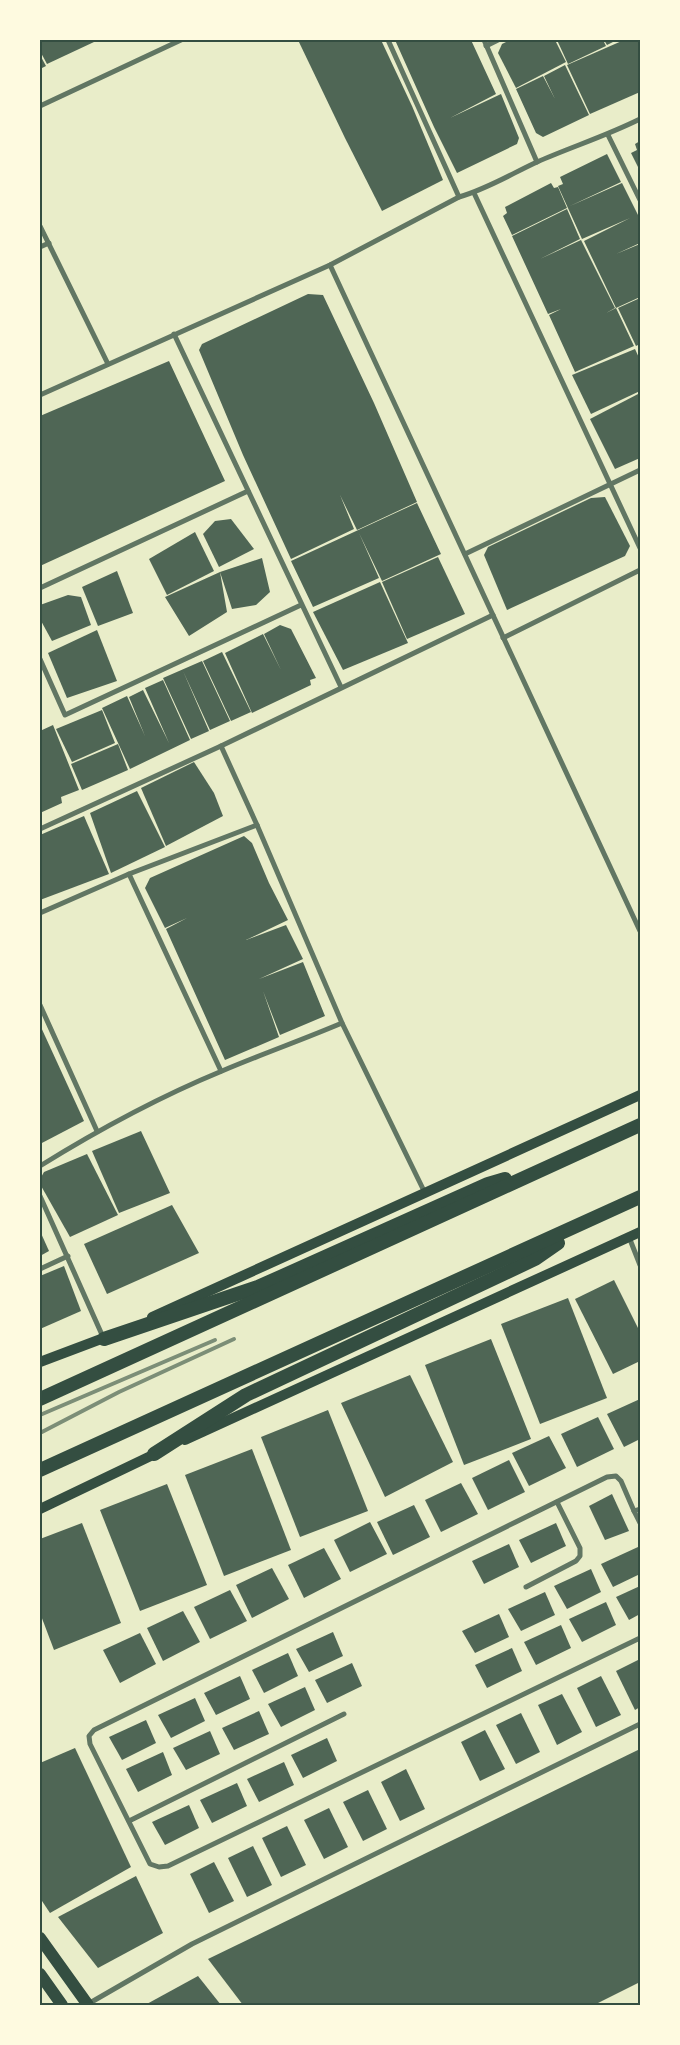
<svg xmlns="http://www.w3.org/2000/svg" width="680" height="2045" font-family="'Sofia Sans Condensed',sans-serif">
<rect width="100%" height="100%" fill="#e9edc9"/>
<g fill="#4f6655">
<polygon points="40,40 93,40 94,42 47,64 40,51"/>
<polygon points="298,40 381,40 412,106 443,180 382,211 345,138"/>
<polygon points="395,40 471,40 496,94 450,118 501,94 519,138 517,144 457,173 434,127"/>
<polygon points="510,40 555,40 566,62 516,88 498,53 502,44"/>
<polygon points="557,40 603,40 606,46 568,64"/>
<polygon points="604,40 617,40 607,45"/>
<polygon points="624,40 640,40 640,92 590,114 567,65"/>
<polygon points="40,55 46,66 40,69"/>
<polygon points="565,65 589,115 543,137 536,133 516,89 543,76 555,99 544,76"/>
<polygon points="640,141 640,171 631,153 637,150 635,144"/>
<polygon points="607,154 621,182 570,206 622,183 640,219 640,243 616,254 640,244 640,297 616,308 634,346 575,372 549,315 561,309 548,314 512,236 567,209 580,239 540,259 581,240 615,308 606,313 616,308 584,241 630,218 582,239 558,186 563,184 560,177"/>
<polygon points="551,183 554,188 558,187 567,208 512,235 503,216 507,213 505,207"/>
<polygon points="308,294 323,295 374,403 417,502 357,530 340,495 354,529 291,559 243,455 199,350 202,344"/>
<polygon points="640,298 640,344 636,346 618,308"/>
<polygon points="635,349 640,360 640,391 591,414 572,375"/>
<polygon points="169,361 225,481 40,566 40,416"/>
<polygon points="640,393 640,458 615,469 590,419"/>
<polygon points="605,497 630,546 625,556 507,610 484,555 488,547 591,498"/>
<polygon points="417,503 441,554 382,581 359,533 379,578 313,607 291,561"/>
<polygon points="231,519 254,549 219,567 203,534 215,521"/>
<polygon points="195,532 214,571 167,595 149,559"/>
<polygon points="438,557 465,614 407,639 382,582"/>
<polygon points="262,558 270,592 256,605 232,609 220,572 227,612 189,636 165,597 220,572"/>
<polygon points="117,571 133,613 98,626 82,587"/>
<polygon points="380,582 408,643 343,670 313,612"/>
<polygon points="68,595 81,597 91,625 52,641 40,619 40,605"/>
<polygon points="280,625 291,629 316,678 310,680 311,685 252,713 225,653 263,634 281,670 264,634"/>
<polygon points="97,630 117,681 67,698 48,653"/>
<polygon points="222,652 251,712 231,721 203,661"/>
<polygon points="202,661 230,721 210,730 183,671 209,731 191,739 163,678"/>
<polygon points="163,680 190,740 130,769 102,708 127,696 145,736 129,697 143,690 169,743 145,688"/>
<polygon points="102,710 115,743 72,762 56,729"/>
<polygon points="53,725 79,790 61,797 62,803 40,813 40,731"/>
<polygon points="118,744 128,770 82,790 71,764"/>
<polygon points="194,762 214,793 223,816 166,846 141,788"/>
<polygon points="137,791 165,847 111,873 90,813"/>
<polygon points="84,816 109,874 40,900 40,835"/>
<polygon points="244,836 252,843 269,883 288,920 246,940 286,925 303,959 259,979 303,962 325,1016 280,1035 263,991 279,1037 225,1060 166,929 187,918 165,928 145,888 150,878"/>
<polygon points="40,1025 84,1121 40,1144"/>
<polygon points="141,1131 170,1193 119,1213 92,1151"/>
<polygon points="87,1154 118,1215 70,1237 40,1184 40,1179 44,1172"/>
<polygon points="172,1205 199,1253 107,1294 84,1244"/>
<polygon points="40,1231 49,1251 40,1256"/>
<polygon points="64,1266 81,1311 40,1329 40,1276"/>
<polygon points="614,1280 640,1332 640,1361 613,1374 575,1299"/>
<polygon points="568,1298 607,1398 540,1424 501,1324"/>
<polygon points="491,1339 531,1439 464,1465 425,1365"/>
<polygon points="410,1375 453,1462 385,1497 341,1403"/>
<polygon points="640,1399 640,1439 624,1447 607,1414"/>
<polygon points="328,1410 368,1511 300,1537 261,1437"/>
<polygon points="598,1417 614,1449 577,1467 561,1434"/>
<polygon points="549,1436 566,1468 529,1486 512,1453"/>
<polygon points="252,1449 291,1550 224,1576 185,1475"/>
<polygon points="509,1460 525,1492 488,1510 472,1478"/>
<polygon points="461,1483 478,1514 441,1532 425,1500"/>
<polygon points="167,1484 207,1585 140,1611 100,1510"/>
<polygon points="612,1494 629,1531 605,1540 589,1506"/>
<polygon points="414,1505 430,1537 393,1555 377,1522"/>
<polygon points="370,1522 387,1554 350,1572 334,1540"/>
<polygon points="82,1523 121,1623 54,1650 40,1613 40,1539"/>
<polygon points="556,1523 566,1546 531,1563 519,1540"/>
<polygon points="509,1544 519,1567 484,1584 472,1561"/>
<polygon points="638,1547 640,1553 640,1574 613,1587 601,1564"/>
<polygon points="324,1548 341,1579 304,1598 288,1565"/>
<polygon points="272,1568 289,1599 252,1618 236,1585"/>
<polygon points="591,1569 601,1592 567,1609 554,1586"/>
<polygon points="640,1586 640,1614 629,1620 616,1597"/>
<polygon points="230,1590 247,1621 210,1639 194,1607"/>
<polygon points="545,1592 555,1615 521,1631 508,1609"/>
<polygon points="606,1602 616,1625 582,1642 569,1619"/>
<polygon points="183,1611 200,1642 163,1661 147,1628"/>
<polygon points="499,1614 509,1637 475,1653 462,1631"/>
<polygon points="561,1625 571,1648 536,1665 524,1642"/>
<polygon points="333,1632 343,1656 309,1672 296,1649"/>
<polygon points="140,1633 156,1664 120,1683 103,1650"/>
<polygon points="512,1648 522,1671 487,1688 475,1665"/>
<polygon points="288,1653 298,1676 264,1693 252,1670"/>
<polygon points="640,1659 640,1707 635,1710 616,1671"/>
<polygon points="352,1663 362,1686 327,1703 315,1680"/>
<polygon points="240,1676 250,1699 216,1715 204,1693"/>
<polygon points="601,1676 621,1715 596,1727 577,1688"/>
<polygon points="305,1687 315,1710 281,1727 268,1704"/>
<polygon points="562,1694 582,1732 557,1745 538,1705"/>
<polygon points="195,1698 205,1721 171,1738 158,1715"/>
<polygon points="259,1711 269,1734 234,1750 222,1728"/>
<polygon points="521,1713 540,1752 516,1764 496,1725"/>
<polygon points="146,1720 156,1743 122,1760 109,1737"/>
<polygon points="485,1730 505,1769 480,1781 461,1742"/>
<polygon points="210,1731 220,1754 186,1770 173,1748"/>
<polygon points="327,1738 337,1761 303,1778 291,1755"/>
<polygon points="75,1748 131,1867 50,1913 40,1898 40,1763"/>
<polygon points="640,1749 640,1982 594,2005 243,2005 208,1959"/>
<polygon points="163,1752 172,1775 138,1792 126,1769"/>
<polygon points="284,1762 294,1785 259,1802 247,1779"/>
<polygon points="406,1769 425,1809 400,1821 381,1782"/>
<polygon points="237,1783 247,1806 212,1823 200,1800"/>
<polygon points="368,1790 387,1829 363,1841 343,1802"/>
<polygon points="189,1805 199,1828 165,1845 152,1822"/>
<polygon points="329,1808 348,1847 324,1859 304,1820"/>
<polygon points="287,1826 306,1865 281,1877 262,1838"/>
<polygon points="253,1846 272,1885 247,1897 228,1858"/>
<polygon points="214,1862 234,1901 209,1913 190,1874"/>
<polygon points="136,1876 163,1933 98,1968 58,1917"/>
<polygon points="198,1976 221,2005 145,2005"/>
</g>
<g fill="none" stroke-linecap="round" stroke-linejoin="round">
<g stroke="#617663" stroke-width="5">
<polyline points="388,40 459,197"/>
<polyline points="484,40 537,162"/>
<polyline points="486,46 498,40"/>
<polyline points="40,106 181,40"/>
<polyline points="608,135 640,200"/>
<polyline points="474,193 640,548"/>
<polyline points="40,226 108,364"/>
<polyline points="40,247 49,243"/>
<polyline points="330,265 640,931"/>
<polyline points="174,334 341,687"/>
<path d="M40,395L330,265L459,197C487,189 511,174 537,162C571,147 606,136 640,119"/>
<polyline points="465,554 640,470"/>
<polyline points="40,588 248,491"/>
<polyline points="503,638 640,570"/>
<polyline points="40,659 65,715 301,605"/>
<polyline points="221,746 257,825 342,1023 425,1193"/>
<polyline points="40,829 221,746 493,615"/>
<polyline points="129,874 221,1071"/>
<polyline points="40,913 129,874 257,825"/>
<polyline points="40,1005 97,1131"/>
<path d="M40,1166C98,1130 159,1097 222,1071C262,1054 302,1040 342,1023"/>
<polyline points="40,1196 103,1337"/>
<polyline points="629,1237 640,1265"/>
<polyline points="40,1269 68,1256"/>
<polyline points="640,1509 634,1511 621,1481 616,1476 607,1477 94,1730 89,1736 90,1744 150,1864 159,1867 168,1866 640,1638"/>
<polyline points="634,1511 640,1523"/>
<polyline points="526,1587 576,1561 580,1556 580,1548 557,1502"/>
<polyline points="129,1821 344,1714"/>
<polyline points="88,2004 192,1944 640,1724"/>
</g>
<g stroke="#344e41" stroke-width="10">
<polyline points="152,1317 640,1095"/>
<polyline points="40,1362 109,1336"/>
<polyline points="185,1440 640,1232"/>
<polyline points="40,1509 159,1452"/>
</g>
<g stroke="#344e41" stroke-width="12">
<polyline points="40,1938 88,2005"/>
<polyline points="40,1974 62,2005"/>
</g>
<g stroke="#344e41" stroke-width="14">
<polyline points="104,1339 258,1287 488,1184 505,1179"/>
<polyline points="40,1399 640,1125"/>
<polyline points="154,1454 246,1395 535,1259 558,1243"/>
<polyline points="40,1470 640,1197"/>
</g>
<g stroke="#7c8e77" stroke-width="4">
<polyline points="40,1415 215,1340"/>
<polyline points="40,1433 119,1392 234,1339"/>
</g>
</g>
<rect width="680" height="2045" fill="none" stroke="#fefae0" stroke-width="82"/>
<rect x="41" y="41" width="598" height="1963" fill="none" stroke="#344e41" stroke-width="2"/>
</svg>
